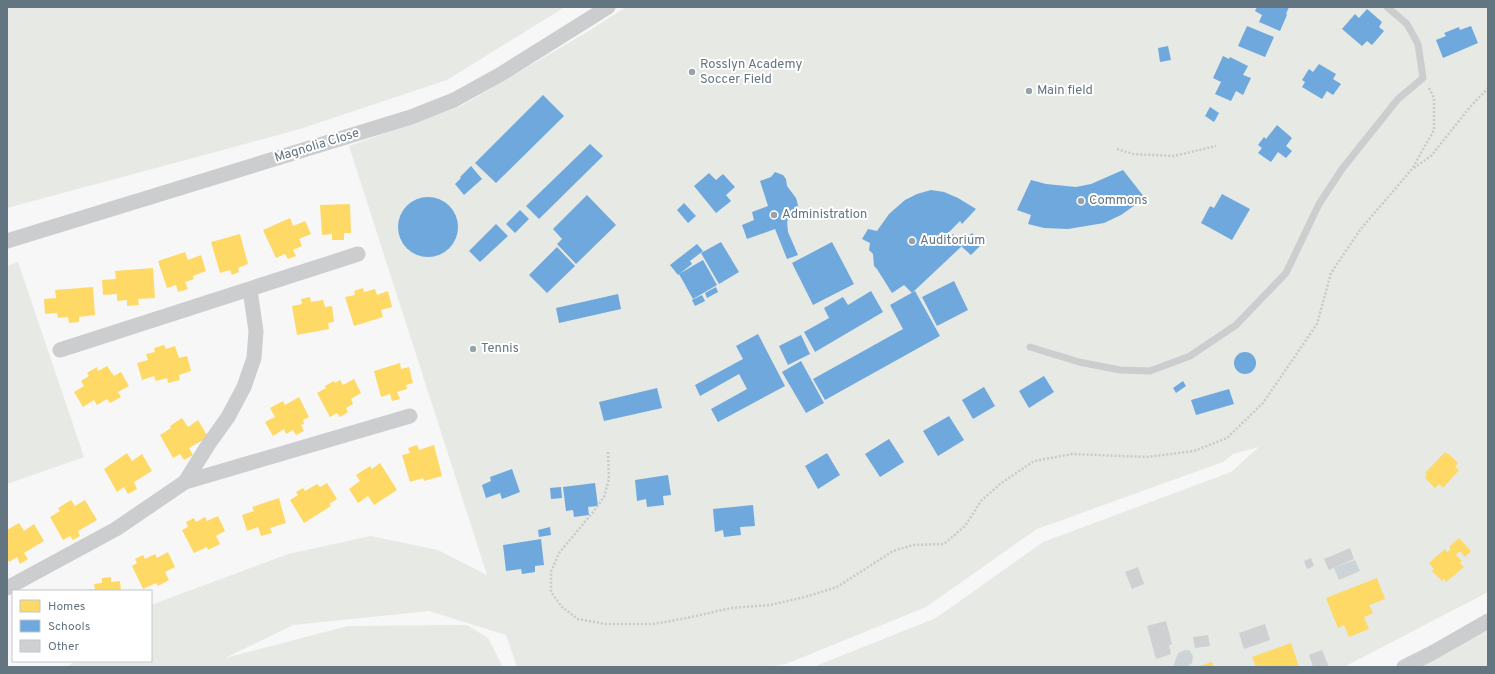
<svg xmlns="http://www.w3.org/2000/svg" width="1495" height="674" font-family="Overpass,sans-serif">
<rect width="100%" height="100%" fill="#f7f7f7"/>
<g fill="#e6e9e4">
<polygon points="7,7 565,7 447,80 297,130 7,208"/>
<polygon points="626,7 1488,7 1488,592 1344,667 813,667 936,618 1043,542 1231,472 1259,447 1233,454 1223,462 1037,529 926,607 786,664 766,667 517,667 506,635 429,611 293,625 225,658 348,626 467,625 488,638 503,667 67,667 75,661 151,661 151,605 288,554 371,536 438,550 487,575 349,146 461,106 587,32"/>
<polygon points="18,262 84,457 7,484 7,266"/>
<polygon points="1488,627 1488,667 1420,667"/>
</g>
<g fill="#ccd4d7">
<polygon points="1355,560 1360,571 1339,580 1334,568"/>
<polygon points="1185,650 1189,650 1193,656 1192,663 1187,667 1173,667 1178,653"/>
</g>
<g fill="#ffd966">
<polygon points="350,204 351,233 344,233 344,240 332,240 332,234 322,235 320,205"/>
<polygon points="290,218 293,226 305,221 311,234 299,239 302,246 293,250 296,256 288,259 285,254 276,258 263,230"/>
<polygon points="240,234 248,264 238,268 239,272 232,275 230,270 220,273 211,242"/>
<polygon points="185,252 188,260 201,255 206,271 193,276 194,279 185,282 188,289 178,292 176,285 167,288 158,261"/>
<polygon points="153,268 155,298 138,299 139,305 127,306 127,300 117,301 117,294 103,295 102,280 116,279 115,271"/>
<polygon points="93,287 95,315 79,317 79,322 69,323 68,317 58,318 57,313 45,314 44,299 56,298 55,290"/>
<polygon points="363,288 364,292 375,289 377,295 388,291 392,307 381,310 383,317 354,326 345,297 355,295 354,291"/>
<polygon points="310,297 311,302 323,300 325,307 332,306 334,322 328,323 329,329 297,335 292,306 302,304 301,299"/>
<polygon points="164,345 166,349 175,346 179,358 187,356 191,371 179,375 180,380 168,383 167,378 156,381 154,376 142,380 137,363 148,360 146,354 155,352 154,348"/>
<polygon points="400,363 401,369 409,367 413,383 406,385 407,389 397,392 400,399 392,401 390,394 381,397 374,371"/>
<polygon points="107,366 114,376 121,372 129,386 118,392 121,397 110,403 107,399 97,405 94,400 83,407 74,392 84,386 81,381 89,376 87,373 97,367 98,371"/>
<polygon points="354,379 361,393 351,399 353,404 346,408 348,412 340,417 337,413 330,417 317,393 326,388 325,386 334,381 335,383 340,380 343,385"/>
<polygon points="299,397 309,417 303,420 304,424 301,425 304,431 296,435 293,430 286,434 284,429 273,436 265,422 275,417 270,408 283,401 285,405"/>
<polygon points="182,418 188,427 198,420 208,437 189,448 193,455 184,460 180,454 173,458 160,435 171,428 170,426"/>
<polygon points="417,445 419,450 434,445 442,476 424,481 423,478 410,482 402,455 410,453 408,448"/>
<polygon points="1445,452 1447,454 1448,453 1458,463 1455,467 1459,470 1443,488 1439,484 1435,488 1425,478 1427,475 1425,473"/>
<polygon points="127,453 132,461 142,454 152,471 134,482 137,489 128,494 124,487 117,492 104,469"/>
<polygon points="380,463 397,490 374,505 368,496 358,503 349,489 360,481 356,475 370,466 372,469"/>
<polygon points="327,483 337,499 329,504 331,506 304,523 290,500 298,495 296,492 303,488 305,491 317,484 320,487"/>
<polygon points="279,498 286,523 270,528 272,533 261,536 258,527 247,531 242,515 254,511 252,507"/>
<polygon points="71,500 75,506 85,500 97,520 78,531 80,536 73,540 70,536 63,540 50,517 60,511 58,508"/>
<polygon points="218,516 225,531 216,536 220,544 208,550 207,547 194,553 182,530 188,527 186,522 194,518 196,522 205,517 207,521"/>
<polygon points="19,523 24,531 34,524 44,541 24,553 28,559 20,564 17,557 9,562 7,558 7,530"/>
<polygon points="1459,538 1471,551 1465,557 1460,551 1456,555 1462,561 1460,563 1464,567 1446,582 1444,579 1442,581 1432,571 1434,569 1429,563 1445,549 1447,552 1451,549 1449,547"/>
<polygon points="168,552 175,567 165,572 169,580 158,586 156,583 143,589 132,566 137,563 135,559 143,555 145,559 155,554 157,558"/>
<polygon points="111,577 111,582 120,581 121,591 84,591 84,590 95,589 94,584 102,583 102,578"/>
<polygon points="1377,578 1385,599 1369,605 1373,613 1364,617 1369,629 1349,637 1344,625 1338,628 1326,598"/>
<polygon points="1291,643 1299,667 1256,667 1252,657"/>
<polygon points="1212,662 1214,667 1196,667"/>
</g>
<g fill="#6fa8dc">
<polygon points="1257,7 1289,7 1286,14 1287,15 1280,31 1259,22 1262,15 1255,11"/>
<polygon points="1367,9 1382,22 1379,27 1384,31 1372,45 1367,41 1362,46 1342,29 1355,14 1359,18"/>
<polygon points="1247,26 1274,37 1265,57 1238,46"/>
<polygon points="1471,26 1478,43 1443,58 1436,40 1446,36 1444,33 1459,27 1460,30"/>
<polygon points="1168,46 1171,60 1160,62 1158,48"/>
<polygon points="1223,56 1229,59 1230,57 1248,66 1243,75 1251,78 1243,95 1236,91 1231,101 1215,94 1221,82 1213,78"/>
<polygon points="1319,64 1336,74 1333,79 1341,84 1333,95 1327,91 1322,99 1302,87 1305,82 1302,80 1309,69 1313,72"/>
<polygon points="543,95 564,116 496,183 475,163"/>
<polygon points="1210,107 1219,113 1214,122 1205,116"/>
<polygon points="1277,125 1292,138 1286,146 1292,151 1286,158 1278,152 1271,162 1258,153 1262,148 1258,145 1264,137 1266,139"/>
<polygon points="590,144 603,156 539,219 526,206"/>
<polygon points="471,166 482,179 464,195 455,184 461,178 460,177"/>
<polygon points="1123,170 1145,198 1121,215 1104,223 1068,229 1044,228 1028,224 1031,215 1017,210 1031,180 1046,184 1076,187 1091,184"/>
<polygon points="775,172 783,175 786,179 787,186 796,198 799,209 795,217 787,221 788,232 798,255 787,259 775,229 747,239 742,225 754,220 752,212 768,206 760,181 771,177"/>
<polygon points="709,173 716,180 723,174 735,187 726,195 731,201 716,213 694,186"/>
<polygon points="931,190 944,192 958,198 976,209 962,224 960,221 948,233 950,237 953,234 961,243 972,233 982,244 971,255 962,247 963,245 912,293 904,285 892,293 877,269 874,266 873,254 869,250 870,243 862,239 868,229 877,231 889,214 905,200 917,194"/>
<polygon points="1222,194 1250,209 1232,240 1201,223 1210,206 1214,208"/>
<polygon points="587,195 616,225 576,264 557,244 562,239 553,229"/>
<circle cx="428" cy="227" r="30"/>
<polygon points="684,203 696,216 688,223 677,210"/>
<polygon points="520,210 529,219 515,233 506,224"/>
<polygon points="496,224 508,236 480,262 469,251"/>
<polygon points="721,242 739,272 719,284 701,253"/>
<polygon points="832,242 854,284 813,305 792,263"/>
<polygon points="697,244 703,251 690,261 692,264 678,275 670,265"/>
<polygon points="557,247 575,266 547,293 529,275"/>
<polygon points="703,260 717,285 693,299 679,274"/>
<polygon points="954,281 968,310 937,326 922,297"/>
<polygon points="716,287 718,292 707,298 705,293"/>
<polygon points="871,291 883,312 815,352 804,332 829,318 824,308 843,297 848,305"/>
<polygon points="915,291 940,336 825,400 813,379 903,329 890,305"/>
<polygon points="618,294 621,309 559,323 556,308"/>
<polygon points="702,295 705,301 695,306 692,300"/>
<polygon points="758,334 785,386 718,422 711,409 747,389 739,374 700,396 695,385 743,359 736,346"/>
<polygon points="801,335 810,354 788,365 779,346"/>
<circle cx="1245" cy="363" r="11"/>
<polygon points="801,361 824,403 806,413 782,372"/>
<polygon points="1044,376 1054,392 1029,408 1019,391"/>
<polygon points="1183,381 1186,386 1176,393 1173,388"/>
<polygon points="984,387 995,406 973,419 962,400"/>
<polygon points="657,388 662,408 604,421 599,402"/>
<polygon points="1229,389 1234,404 1196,415 1191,400"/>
<polygon points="949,416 964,440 938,456 923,431"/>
<polygon points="889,439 904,462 880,477 865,454"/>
<polygon points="827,453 840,475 818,489 805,466"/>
<polygon points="512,469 520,492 502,499 500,493 486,498 482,485 491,481 490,477"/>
<polygon points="668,475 671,495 663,496 664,505 647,507 646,499 637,501 635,480"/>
<polygon points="595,483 598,506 588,507 589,515 574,517 573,510 566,511 563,487"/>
<polygon points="561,487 562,498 551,499 550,488"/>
<polygon points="753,505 755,526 740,527 741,535 724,537 723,530 715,532 713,509"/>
<polygon points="550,527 551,535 539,537 538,530"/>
<polygon points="541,539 544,565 535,566 535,572 522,574 521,569 506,571 503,545"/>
</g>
<g fill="#ced0d1">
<polygon points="1350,548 1354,559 1329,570 1324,559"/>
<polygon points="1311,558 1314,566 1307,569 1304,561"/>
<polygon points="1138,567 1144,584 1132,589 1125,572"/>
<polygon points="1166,621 1172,644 1169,645 1171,654 1156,659 1147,626"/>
<polygon points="1265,624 1270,640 1244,649 1239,633"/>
<polygon points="1208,635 1210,646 1195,648 1193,637"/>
<polygon points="1322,650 1329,667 1313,667 1309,655"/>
</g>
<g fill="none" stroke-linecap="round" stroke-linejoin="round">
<g stroke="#c9cacb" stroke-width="2.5" stroke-dasharray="2 2" stroke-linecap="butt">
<polyline points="1117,149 1133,154 1174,156 1216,146"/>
<polyline points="1414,168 1431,156 1470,107 1488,88"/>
<polyline points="608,452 609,479 604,497 594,511 559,553 551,572 551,592 562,607 578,619 606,624 653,624 687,618 731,608 770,605 805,597 837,587 893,551 913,545 944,544 965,526 981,501 1000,484 1034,461 1072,454 1147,457 1194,451 1227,438 1263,403 1317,324 1331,273 1360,230 1412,169 1434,130 1434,98 1428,86"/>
</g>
<polyline stroke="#cccdce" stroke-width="7" points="1030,347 1079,362 1120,370 1150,371 1190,356 1236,325 1286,273 1319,204 1342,169 1398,99 1423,78 1418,44 1407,24 1387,7"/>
<g stroke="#cccdce" stroke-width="15">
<polyline points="7,241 411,117 454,100 501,74 608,7"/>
<polyline points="60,350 358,254"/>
<polyline points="185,482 208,445 228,417 244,387 254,358 256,331 250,290"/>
<polyline points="7,588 116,529 185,482 410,416"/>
<polyline points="1404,667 1432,653 1488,621"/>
</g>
</g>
<g fill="#97a2aa" stroke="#fff" stroke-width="1.5">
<circle cx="692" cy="72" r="4"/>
<circle cx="1029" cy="91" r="4"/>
<circle cx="1081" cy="201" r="4"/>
<circle cx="774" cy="215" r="4"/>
<circle cx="912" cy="241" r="4"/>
<circle cx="473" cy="349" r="4"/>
</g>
<g text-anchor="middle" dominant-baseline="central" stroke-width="4" stroke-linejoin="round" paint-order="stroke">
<g font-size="13" fill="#637581" stroke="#fff" text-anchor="start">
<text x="700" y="65">Rosslyn Academy<tspan x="700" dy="15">Soccer Field</tspan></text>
<text x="1037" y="91">Main field</text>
<text x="1089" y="201">Commons</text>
<text x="782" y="215">Administration</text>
<text x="920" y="241">Auditorium</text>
<text x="481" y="349">Tennis</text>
</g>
<g font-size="13" fill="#637581" stroke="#fff">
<text transform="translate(317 146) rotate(-17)">Magnolia Close</text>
</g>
</g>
<rect width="1495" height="674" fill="none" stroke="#637581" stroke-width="16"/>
<rect x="12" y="590" width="140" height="72" fill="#ffffff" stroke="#c1c8cd"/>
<rect x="20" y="600" width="20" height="12" fill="#ffd966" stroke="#c1c8cd"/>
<text x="48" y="610" font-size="12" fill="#637581">Homes</text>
<rect x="20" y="620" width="20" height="12" fill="#6fa8dc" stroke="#c1c8cd"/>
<text x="48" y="630" font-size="12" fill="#637581">Schools</text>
<rect x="20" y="640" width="20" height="12" fill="#ced0d1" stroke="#c1c8cd"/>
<text x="48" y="650" font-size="12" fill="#637581">Other</text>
</svg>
